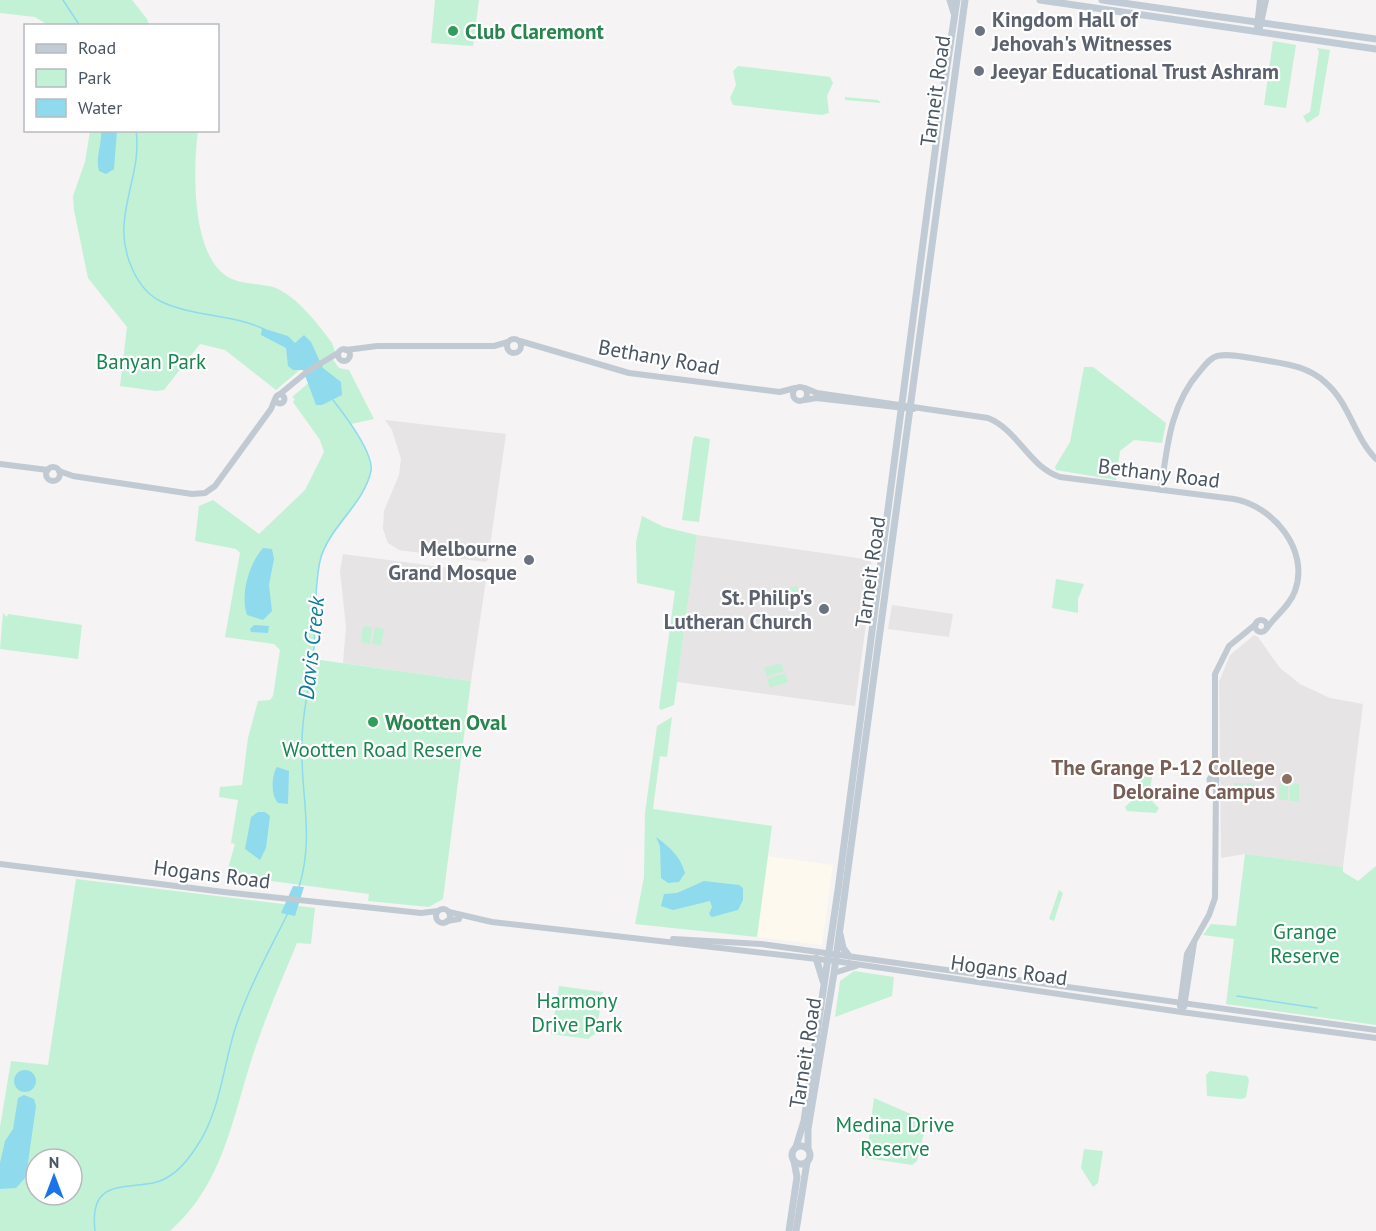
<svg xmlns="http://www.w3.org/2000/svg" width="1376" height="1231" font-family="'PT Sans',sans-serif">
<rect width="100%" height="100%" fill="#f5f3f3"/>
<polygon fill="#fdf9ef" points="768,856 833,865 822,945 757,937"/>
<g fill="#e6e4e5">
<polygon points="385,420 506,434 488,560 485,562 399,550 388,543 383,529 384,511 399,475 401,459 392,430"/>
<polygon points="697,535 871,560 872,579 855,706 677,682"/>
<polygon points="343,554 487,573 471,681 343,663 346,627 340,571"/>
<polygon points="892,605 953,614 949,637 888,629"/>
<polygon points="1254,635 1258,637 1280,668 1300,684 1330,698 1363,704 1343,867 1245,854 1221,858 1219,682 1230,655"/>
</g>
<g fill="#c3f1d5" fill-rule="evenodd">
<polygon points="0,0 132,0 147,19 149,25 48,25 35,17 0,13"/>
<polygon points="435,0 479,0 473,46 431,43"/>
<polygon points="1273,41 1296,45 1286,108 1264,105"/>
<polygon points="1317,48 1330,50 1319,115 1307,123 1303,116 1310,112 1319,51"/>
<polygon points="738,66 830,77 833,83 827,96 829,113 822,115 733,105 730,98 736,85 733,71"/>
<polygon points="845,97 878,100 881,103 845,100"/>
<path d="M90,131H198C193,169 191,255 228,277C242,285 258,283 273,287C295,294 319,325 332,343L335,351L331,357L339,368L349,370L374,419L351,424C357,435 370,452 371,465C373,498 326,531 320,562C313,593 315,627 313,659L471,681L443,899L429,907L368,901L369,894L226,875L235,844L231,843L238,800L219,797L220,787L242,785L248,738L258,701L270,700L273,696L280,650L274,644L225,637L240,553L236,549L195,541L199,506L213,500L259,534L305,490L324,452L320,440L293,402L295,399L292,397L318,375L302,368L276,390L225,350L200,344L164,390L156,391L120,386L127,327L88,278L74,210L73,196L85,162Z"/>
<polygon points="1084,367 1093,367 1166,423 1162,443 1134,440 1120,451 1116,480 1056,470 1055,467 1070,442"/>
<polygon points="695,436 710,439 699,522 682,520 693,439"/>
<polygon points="642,516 664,527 697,535 674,705 661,710 659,708 675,591 637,583 636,542"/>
<polygon points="1056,579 1084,584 1078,599 1078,613 1052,608"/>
<polygon points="797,586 799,595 781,599 779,590"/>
<polygon points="3,613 7,617 8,614 82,625 78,659 0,649"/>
<polygon points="363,626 372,627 370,644 361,642"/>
<polygon points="375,627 384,629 381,645 372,644"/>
<polygon points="781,663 784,671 767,677 764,668"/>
<polygon points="785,673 788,682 770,688 767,679"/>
<polygon points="672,717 667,757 660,756 653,809 772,826 757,937 635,924 644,877 645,813 657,726"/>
<polygon points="1140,773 1152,776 1149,798 1159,808 1156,813 1127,811 1125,807 1136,797"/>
<polygon points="1234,783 1243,783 1244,800 1235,800"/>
<polygon points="1245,783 1254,783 1255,800 1246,800"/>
<rect x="1279" y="783" width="9" height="17"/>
<polygon points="1290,783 1299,784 1299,801 1290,801"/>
<polygon points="1245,854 1343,867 1343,872 1358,881 1376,866 1376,1025 1226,1004 1234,939 1203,935 1211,924 1236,926"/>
<path d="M76,879L315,908L311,944L297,943C283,977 268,1011 256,1046C233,1112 226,1182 170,1231H0V1127L11,1061L48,1065ZM36,1159H72V1195H36Z"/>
<polygon points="1059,890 1063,893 1054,921 1049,919"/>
<polygon points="854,971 894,977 892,996 835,1017 840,981"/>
<polygon points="559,986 603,992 596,1033 588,1039 551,1034"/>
<polygon points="1210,1071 1247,1076 1249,1080 1246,1097 1242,1099 1207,1096 1206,1075"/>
<polygon points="874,1098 927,1121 917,1161 912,1165 866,1158"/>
<polygon points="1084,1149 1103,1151 1098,1183 1093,1187 1081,1168"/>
</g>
<g fill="#90daee">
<path d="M101,131H117L114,169L106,174L99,171C95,158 102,145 101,131Z"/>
<polygon points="262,328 288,336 295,343 304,335 311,342 323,368 341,382 342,395 322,405 316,405 303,370 293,370 288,366 286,348 261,335"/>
<path d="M263,548L272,549L274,559L269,585L272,611L263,620L247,615C240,594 249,564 263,548Z"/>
<polygon points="254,625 269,626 268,633 251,632 250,629"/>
<path d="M277,767L289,771L288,804L278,803C271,796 271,776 277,767Z"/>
<polygon points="258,812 265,812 270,816 266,848 260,860 245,849 251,817"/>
<path d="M656,837C669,846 681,857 685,873L679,882L668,883L661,878L660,846Z"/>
<polygon points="704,881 739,885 743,888 743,900 738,910 712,917 709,914 712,907 710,901 673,910 661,906 664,894 677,893"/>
<polygon points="293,886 304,887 295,916 281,913"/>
<circle cx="25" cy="1081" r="11"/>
<polygon points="24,1095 34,1099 36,1106 26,1177 16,1188 0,1189 0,1163 5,1141 13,1129 18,1098"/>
</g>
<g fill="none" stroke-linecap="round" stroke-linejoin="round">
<g stroke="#90daee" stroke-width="1.5">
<polyline points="63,0 80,26"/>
<path d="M136,130C141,164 126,192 124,225C122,253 136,290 162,302C195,317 232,314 264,329"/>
<path d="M299,887C315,835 300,794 302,742C302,711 311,679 314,648C316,620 314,589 320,561C328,527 363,506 371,471C374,453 344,414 333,400"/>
<polyline points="1237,996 1317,1008"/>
<path d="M95,1231C89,1181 120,1189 153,1183C173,1179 187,1162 197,1146C220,1112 223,1067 235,1029C248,989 269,951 288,913"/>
</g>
<g stroke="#c1cad2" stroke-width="6">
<polyline points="1257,26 1260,0"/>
<polyline points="1259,32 1266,0"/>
<circle cx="514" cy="346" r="7"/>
<polyline points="520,341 629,373 780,392 795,388"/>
<circle cx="344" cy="355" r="6"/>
<polyline points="346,350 377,346 494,346 508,342"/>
<circle cx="800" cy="394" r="7"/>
<path d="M805,388L817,393L988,418C1018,430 1029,467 1060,477L1234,499C1273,506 1310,550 1295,591C1289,607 1276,615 1267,628"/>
<polyline points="280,394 308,371 338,353"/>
<circle cx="280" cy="399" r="4.5"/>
<polyline points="805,400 816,398 914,409"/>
<polyline points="0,464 48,470"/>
<circle cx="53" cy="474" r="7"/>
<polyline points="59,471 73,476 192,494 205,493 215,486 271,409 275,399"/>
<path d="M1161,490C1167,447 1170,405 1200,371C1205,365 1210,358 1217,356C1231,353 1249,358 1263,360C1286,364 1308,366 1326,383C1350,404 1354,437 1376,459"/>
<circle cx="1261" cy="626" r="6"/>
<circle cx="1213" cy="780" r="3.5"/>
<polyline points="1215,777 1215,674 1229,646 1256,624"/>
<polyline points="0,864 224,892 421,913 438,911"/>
<circle cx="443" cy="916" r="7"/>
<polyline points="449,912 492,922 835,961 1181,1012 1376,1038"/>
<polyline points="447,921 459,919"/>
<polyline points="673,939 761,944 1376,1030"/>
<polyline points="834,973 856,966"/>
<polyline points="1180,1006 1187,954 1209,915 1215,898 1216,783"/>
<polyline points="1184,1007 1194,943"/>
</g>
<g stroke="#c1cbd6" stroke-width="7">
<polyline points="950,0 954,13"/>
<polyline points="1040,0 1376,49"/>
<polyline points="1102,0 1376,39"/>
<polyline points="840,934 843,948 849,956"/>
<polyline points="816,958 823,981"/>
<circle cx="801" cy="1155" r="9"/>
<polyline points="796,1147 804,1121 838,890 941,106 957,0"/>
<polyline points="808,1149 808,1129 834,973 965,0"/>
<polyline points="789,1231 797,1177 794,1161"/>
<polyline points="796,1231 807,1162"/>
</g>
</g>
<g fill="#2e9e5b" stroke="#fff" stroke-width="2">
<circle cx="453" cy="31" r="6"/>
<circle cx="373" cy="722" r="6"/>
</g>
<g fill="#6b7280" stroke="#fff" stroke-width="2">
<circle cx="980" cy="31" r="6"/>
<circle cx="979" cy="71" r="6"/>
<circle cx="529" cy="560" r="6"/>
<circle cx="824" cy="609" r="6"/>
</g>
<circle fill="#8d6e63" stroke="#fff" stroke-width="2" cx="1287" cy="779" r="6"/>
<g text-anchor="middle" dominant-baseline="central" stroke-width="4.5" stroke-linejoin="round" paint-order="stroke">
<g font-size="21" font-weight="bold" fill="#5b616d" stroke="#fff" text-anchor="start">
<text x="992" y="19">Kingdom Hall of<tspan x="992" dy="24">Jehovah's Witnesses</tspan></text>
<text x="991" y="71">Jeeyar Educational Trust Ashram</text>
<text x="517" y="548" text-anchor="end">Melbourne<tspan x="517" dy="24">Grand Mosque</tspan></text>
<text x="812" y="597" text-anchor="end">St. Philip's<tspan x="812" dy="24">Lutheran Church</tspan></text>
</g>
<g font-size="21" font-weight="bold" fill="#27864d" stroke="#fff" text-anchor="start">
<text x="465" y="31">Club Claremont</text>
<text x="385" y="722">Wootten Oval</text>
</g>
<g font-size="21" fill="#4a5661" stroke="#fff">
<text transform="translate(935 91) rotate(-82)">Tarneit Road</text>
<text transform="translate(659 357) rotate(10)">Bethany Road</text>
<text transform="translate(1159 473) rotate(7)">Bethany Road</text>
<text transform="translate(870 572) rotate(-82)">Tarneit Road</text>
<text transform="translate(212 874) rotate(7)">Hogans Road</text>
<text transform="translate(1009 970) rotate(8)">Hogans Road</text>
<text transform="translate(805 1053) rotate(-81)">Tarneit Road</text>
</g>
<g font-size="21" fill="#17864f" stroke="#fff">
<text x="151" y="361">Banyan Park</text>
<text x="382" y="749">Wootten Road Reserve</text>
<text x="1305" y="931">Grange<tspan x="1305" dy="24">Reserve</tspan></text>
<text x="577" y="1000">Harmony<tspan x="577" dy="24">Drive Park</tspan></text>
<text x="895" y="1124">Medina Drive<tspan x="895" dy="24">Reserve</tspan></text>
</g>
<g font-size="21" font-weight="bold" fill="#785e54" stroke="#fff" text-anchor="end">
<text x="1275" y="767">The Grange P-12 College<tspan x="1275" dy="24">Deloraine Campus</tspan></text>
</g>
<g font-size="22" font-style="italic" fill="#0c7c9b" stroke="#fff">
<text transform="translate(311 648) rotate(-84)">Davis Creek</text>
</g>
</g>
<rect x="24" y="24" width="195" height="108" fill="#ffffff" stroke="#b7bbc0" stroke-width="1.5"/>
<rect x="36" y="44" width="30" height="9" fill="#c1cbd6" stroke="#b7bbc0" stroke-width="1.5"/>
<text x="78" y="54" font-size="18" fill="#4a5661">Road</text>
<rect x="36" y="69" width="30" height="18" fill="#c3f1d5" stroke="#b7bbc0" stroke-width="1.5"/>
<text x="78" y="84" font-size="18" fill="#4a5661">Park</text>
<rect x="36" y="99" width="30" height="18" fill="#90daee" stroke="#b7bbc0" stroke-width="1.5"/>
<text x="78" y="114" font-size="18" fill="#4a5661">Water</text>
<g transform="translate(54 1177)"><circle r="28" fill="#ffffff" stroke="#b7bbc0" stroke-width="1.5"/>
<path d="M0-4.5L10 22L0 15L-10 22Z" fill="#1a73e8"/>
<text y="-9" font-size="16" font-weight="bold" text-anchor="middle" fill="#4a5661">N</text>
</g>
</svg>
